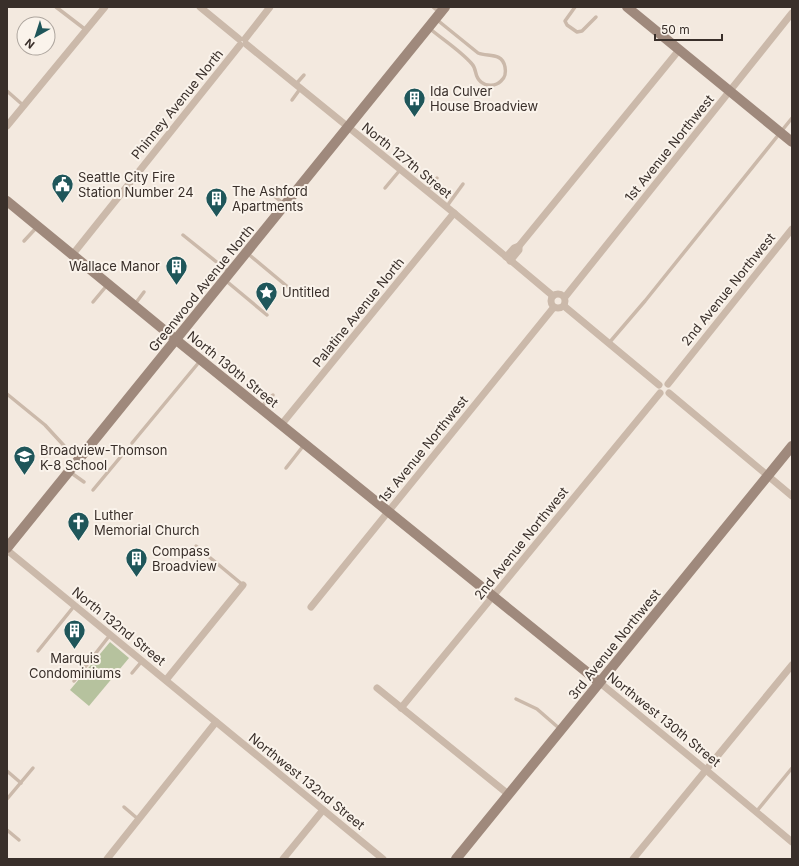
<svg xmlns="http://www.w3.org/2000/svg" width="799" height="866" font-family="Inter,sans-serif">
<rect width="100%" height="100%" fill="#f3e9df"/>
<polygon fill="#b6c29e" points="110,642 129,658 89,706 70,690"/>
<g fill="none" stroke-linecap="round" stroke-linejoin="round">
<g stroke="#cbb9aa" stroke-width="3.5">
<polyline points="56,7 86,30"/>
<polyline points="433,7 439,12"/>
<polyline points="575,7 565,21 567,25 577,32 582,31 596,17"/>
<path d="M429,28C442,39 461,51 472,64C477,69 474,77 481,82C487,87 496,86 501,81C505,78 506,72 505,67C502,52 488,57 478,53L436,19"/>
<polyline points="296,84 304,75"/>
<polyline points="7,91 24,106"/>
<polyline points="292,100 300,89"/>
<polyline points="264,188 284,204"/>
<polyline points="385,188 400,170"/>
<polyline points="427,190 437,178"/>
<polyline points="447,206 463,184"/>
<polyline points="183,235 229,272"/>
<polyline points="24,241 37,227"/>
<polyline points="247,253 289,288"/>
<polyline points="225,280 267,315"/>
<polyline points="93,302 108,284"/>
<polyline points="135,304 144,292"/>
<polyline points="609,343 645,301 792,118"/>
<polyline points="7,394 45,425 68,450 78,458"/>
<polyline points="261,407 273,395"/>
<polyline points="132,443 200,361"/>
<polyline points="286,468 304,445"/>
<polyline points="70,472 84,482"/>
<polyline points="93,490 123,454"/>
<polyline points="196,546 243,585"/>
<polyline points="38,651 75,605"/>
<polyline points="132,673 142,661"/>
<polyline points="74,681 110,635"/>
<polyline points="516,699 537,709 560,729"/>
<polyline points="7,771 21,783"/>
<polyline points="7,799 33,768"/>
<polyline points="124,807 138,819"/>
<polyline points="756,812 792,768"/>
<polyline points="7,830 19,840"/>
</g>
<g stroke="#cbb9aa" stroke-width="7">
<polyline points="200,7 239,39"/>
<polyline points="245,39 270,7"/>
<polyline points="246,44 454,213 553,296"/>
<polyline points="7,126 105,7"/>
<polyline points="73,254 240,45"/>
<polyline points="506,257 514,248 519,246"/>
<polyline points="510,261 519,250 519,246 679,50"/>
<circle cx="558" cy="301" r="7"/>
<polyline points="565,297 792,13"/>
<polyline points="564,306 659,385"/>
<polyline points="668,384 792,229"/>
<polyline points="669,393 792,496"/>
<polyline points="281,425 454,213"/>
<polyline points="7,550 383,859"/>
<polyline points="311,607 554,307"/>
<polyline points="166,680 243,585"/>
<polyline points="599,682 706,770 792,842"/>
<polyline points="377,688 508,794"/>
<polyline points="401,708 660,393"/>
<polyline points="107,859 216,722"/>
<polyline points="283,859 323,810"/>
<polyline points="633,859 792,665"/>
</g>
<g stroke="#9f897c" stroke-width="10">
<polyline points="627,7 792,142"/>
<polyline points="7,201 175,339 599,682"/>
<polyline points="7,548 445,7"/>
<polyline points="456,859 792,446"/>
</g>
</g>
<defs>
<symbol id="building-pin" viewBox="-11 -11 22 30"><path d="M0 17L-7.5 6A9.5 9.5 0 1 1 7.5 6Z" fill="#1f565a" stroke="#faf3eb"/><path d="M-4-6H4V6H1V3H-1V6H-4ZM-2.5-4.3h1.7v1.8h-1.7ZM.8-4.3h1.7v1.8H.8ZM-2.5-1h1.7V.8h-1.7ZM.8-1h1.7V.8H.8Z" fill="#fff"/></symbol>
<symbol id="civic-pin" viewBox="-11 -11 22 30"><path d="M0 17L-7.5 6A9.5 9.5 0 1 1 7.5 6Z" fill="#1f565a" stroke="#faf3eb"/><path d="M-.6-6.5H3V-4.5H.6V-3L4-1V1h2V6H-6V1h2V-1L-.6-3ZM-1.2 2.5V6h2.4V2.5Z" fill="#fff"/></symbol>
<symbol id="sight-pin" viewBox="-11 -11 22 30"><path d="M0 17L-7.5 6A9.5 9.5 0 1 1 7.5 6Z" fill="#1f565a" stroke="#faf3eb"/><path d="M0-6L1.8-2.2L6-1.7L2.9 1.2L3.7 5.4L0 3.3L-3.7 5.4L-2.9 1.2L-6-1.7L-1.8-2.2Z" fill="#fff"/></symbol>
<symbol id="school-pin" viewBox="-11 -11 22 30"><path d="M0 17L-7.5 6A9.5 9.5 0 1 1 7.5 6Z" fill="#1f565a" stroke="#faf3eb"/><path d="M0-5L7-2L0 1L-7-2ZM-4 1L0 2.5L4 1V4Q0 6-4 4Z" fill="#fff"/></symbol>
<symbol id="church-pin" viewBox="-11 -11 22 30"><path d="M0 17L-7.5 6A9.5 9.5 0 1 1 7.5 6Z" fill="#1f565a" stroke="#faf3eb"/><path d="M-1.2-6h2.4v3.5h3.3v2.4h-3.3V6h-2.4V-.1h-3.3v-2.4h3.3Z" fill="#fff"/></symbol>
</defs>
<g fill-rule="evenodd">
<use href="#building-pin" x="402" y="86" width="25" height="34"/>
<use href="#civic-pin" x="50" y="172" width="25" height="34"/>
<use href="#building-pin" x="204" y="186" width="25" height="34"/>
<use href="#building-pin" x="164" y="254" width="25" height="34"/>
<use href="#sight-pin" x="254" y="280" width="25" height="34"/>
<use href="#school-pin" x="12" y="444" width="25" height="34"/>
<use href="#church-pin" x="66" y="510" width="25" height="34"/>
<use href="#building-pin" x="124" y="546" width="25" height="34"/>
<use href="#building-pin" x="62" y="618" width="25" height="34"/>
</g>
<g text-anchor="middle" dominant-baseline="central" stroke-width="4" stroke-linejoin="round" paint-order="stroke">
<g font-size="13" fill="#392f2a" stroke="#faf3eb" text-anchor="start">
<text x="430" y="91">Ida Culver<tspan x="430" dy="15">House Broadview</tspan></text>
<text x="78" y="177">Seattle City Fire<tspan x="78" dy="15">Station Number 24</tspan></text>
<text x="232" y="191">The Ashford<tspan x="232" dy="15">Apartments</tspan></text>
<text x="160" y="266" text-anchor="end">Wallace Manor</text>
<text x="282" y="292">Untitled</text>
<text x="40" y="450">Broadview-Thomson<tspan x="40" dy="15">K-8 School</tspan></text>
<text x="94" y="515">Luther<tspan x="94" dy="15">Memorial Church</tspan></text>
<text x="152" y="551">Compass<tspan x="152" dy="15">Broadview</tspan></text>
<text x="75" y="658" text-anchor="middle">Marquis<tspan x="75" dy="15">Condominiums</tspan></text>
</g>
<g font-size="13" fill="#392f2a" stroke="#faf3eb">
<text transform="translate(177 104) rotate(-51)">Phinney Avenue North</text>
<text transform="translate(669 148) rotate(-51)">1st Avenue Northwest</text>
<text transform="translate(407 160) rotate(39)">North 127th Street</text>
<text transform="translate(201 288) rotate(-51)">Greenwood Avenue North</text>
<text transform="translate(728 289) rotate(-51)">2nd Avenue Northwest</text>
<text transform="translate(358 312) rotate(-51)">Palatine Avenue North</text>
<text transform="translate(233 369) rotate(39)">North 130th Street</text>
<text transform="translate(423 449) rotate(-51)">1st Avenue Northwest</text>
<text transform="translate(521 543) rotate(-51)">2nd Avenue Northwest</text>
<text transform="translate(119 626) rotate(39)">North 132nd Street</text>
<text transform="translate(614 644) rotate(-51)">3rd Avenue Northwest</text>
<text transform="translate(664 719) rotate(39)">Northwest 130th Street</text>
<text transform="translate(307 781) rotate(39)">Northwest 132nd Street</text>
</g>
</g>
<rect width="799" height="866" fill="none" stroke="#392f2a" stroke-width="16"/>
<g transform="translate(36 36) rotate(219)"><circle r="19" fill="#faf3eb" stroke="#ada59e"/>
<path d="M0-3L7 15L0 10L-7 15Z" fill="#1f565a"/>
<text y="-6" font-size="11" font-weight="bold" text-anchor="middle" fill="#392f2a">N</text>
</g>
<path d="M655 34v6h67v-6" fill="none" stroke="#392f2a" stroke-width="2"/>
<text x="661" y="34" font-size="12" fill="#392f2a" stroke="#faf3eb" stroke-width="3" paint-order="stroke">50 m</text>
</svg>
